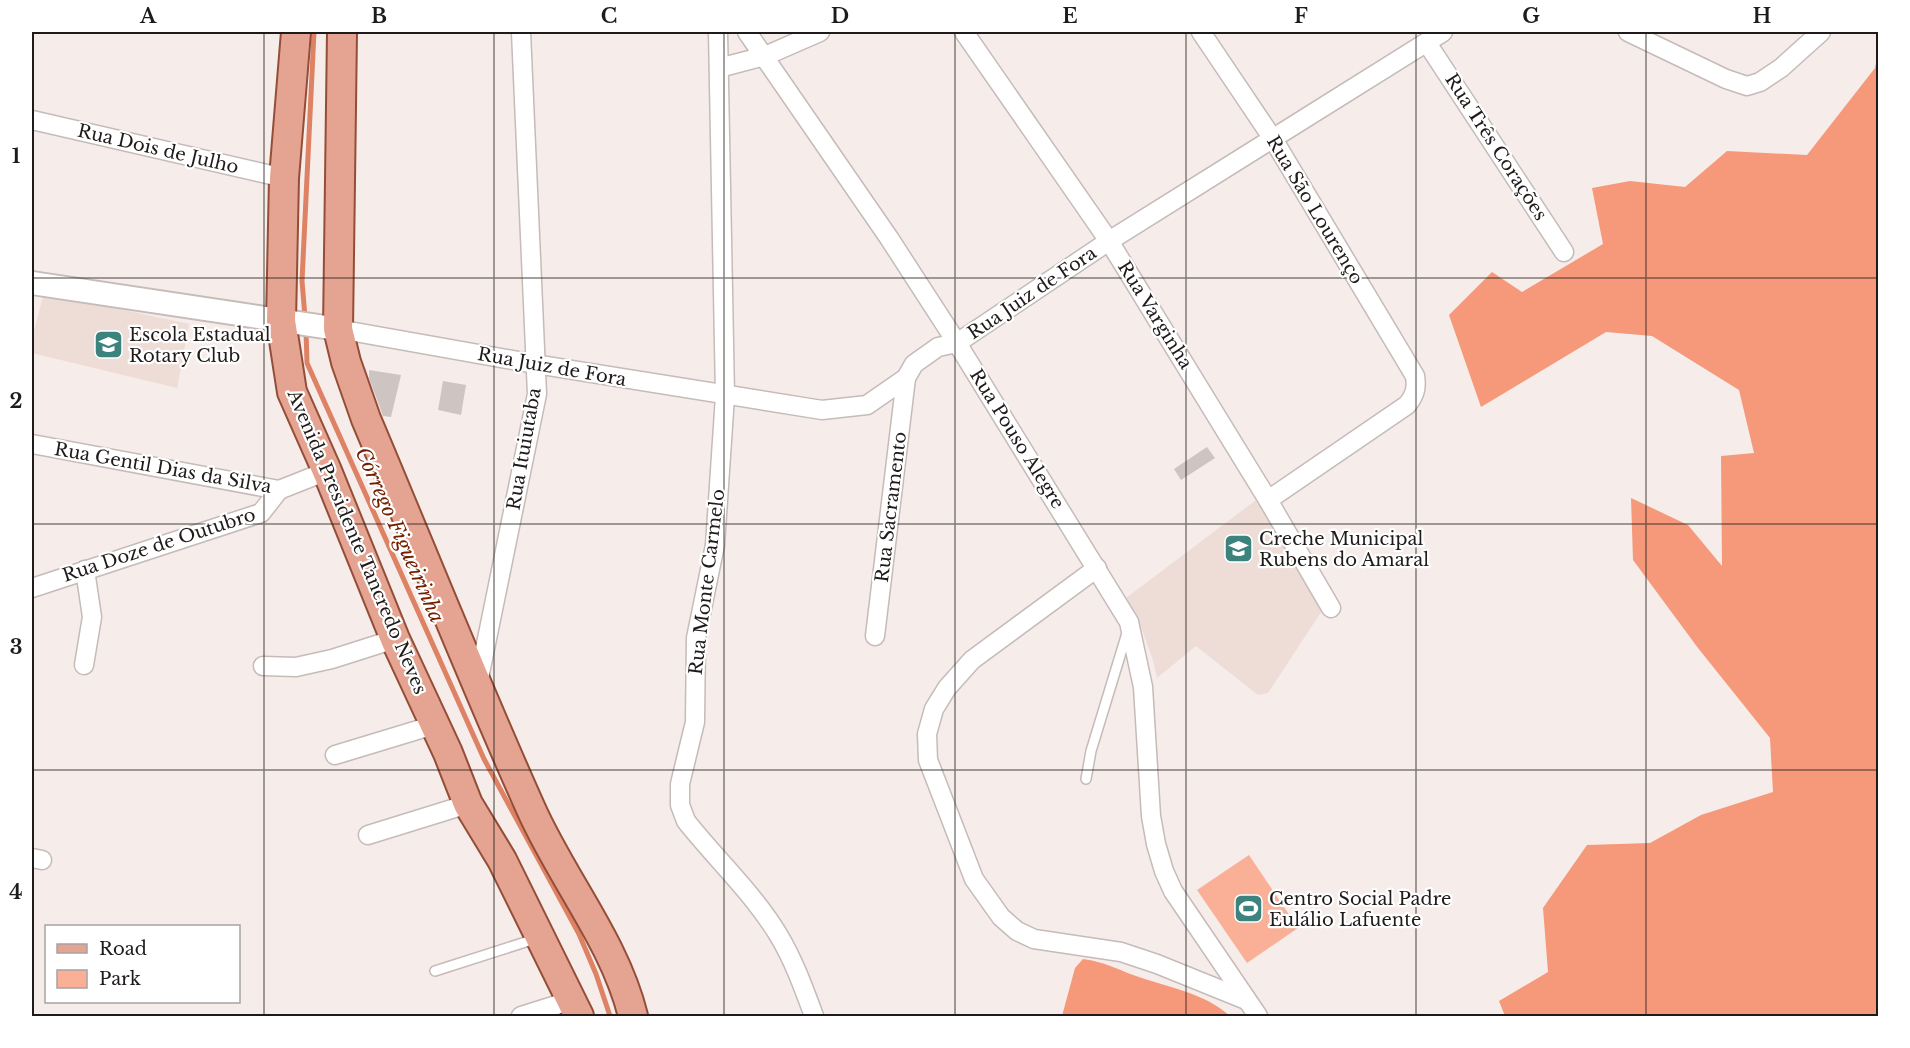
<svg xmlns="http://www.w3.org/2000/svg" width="1910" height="1048" font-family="'Libre Baskerville',serif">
<rect width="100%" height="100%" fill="#f6ece9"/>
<g fill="#eedcd6">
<polygon points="44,293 189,324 177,388 32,353 32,338"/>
<polygon points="1256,500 1323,609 1268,693 1258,695 1196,646 1157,678 1153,660 1137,616 1126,598"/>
</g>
<polygon fill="#faaf97" points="1249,855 1298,928 1247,963 1197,890"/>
<g fill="#f6987a">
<polygon points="1878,53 1878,1016 1505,1016 1499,1001 1548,972 1543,908 1587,845 1650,843 1701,815 1773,792 1770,738 1698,648 1633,560 1631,498 1688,525 1722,566 1721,456 1754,453 1739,390 1652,336 1606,332 1481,407 1449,315 1492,272 1522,292 1603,244 1592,188 1630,181 1685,187 1727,151 1807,155 1875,68"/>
<path d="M1083,959C1105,962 1116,969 1136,976C1167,987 1205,993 1230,1016H1062L1075,968Z"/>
</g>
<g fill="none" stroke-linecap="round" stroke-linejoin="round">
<g stroke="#de8265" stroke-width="5">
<polyline points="305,317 302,281 314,32"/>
<polyline points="306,330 307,363 484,759 579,934 596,974 610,1016"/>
</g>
</g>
<g fill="#cec4c1">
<polygon points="369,370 401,375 391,417 383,416 369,378"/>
<polygon points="443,381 466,385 461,415 438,410"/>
<polygon points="1207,447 1215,458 1181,480 1174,469"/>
</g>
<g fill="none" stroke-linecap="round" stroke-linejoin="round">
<defs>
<g id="service">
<polyline points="1086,779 1091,751 1127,633"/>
<polyline points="435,971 538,938"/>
</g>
<g id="minor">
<path d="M718,32L725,396L715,545L696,638L695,722L680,784V805L686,821C716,859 754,894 779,936C794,961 804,989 814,1016"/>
<polyline points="747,32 889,238 957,343 1129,622 1143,687 1151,816 1156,844 1164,871 1173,891 1258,1016"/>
<polyline points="964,32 1109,241 1268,500 1331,608"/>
<path d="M1201,32L1273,139L1415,376C1417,388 1415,395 1407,405L1268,500"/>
<polyline points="1628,32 1726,79 1747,86 1760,82 1781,68 1821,32"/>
<polyline points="1427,43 1564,252"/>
<polyline points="719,68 765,56 820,32"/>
<polyline points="32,120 284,178"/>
<polyline points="338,329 535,364 822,410 867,405 906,378 914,364 938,347 957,343 1109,241 1443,32"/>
<polyline points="32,444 279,490 327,471"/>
<polyline points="1097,568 972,660 947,688 934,709 927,734 928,760 974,879 1001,917 1017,931 1034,939 1121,952 1157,964 1246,1000"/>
<polyline points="32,588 261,513 279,490"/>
<polyline points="875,636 906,378"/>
<polyline points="84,665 92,617 85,570"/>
<polyline points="263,666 296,667 332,659 395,639"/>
<polyline points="478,683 537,394 521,32"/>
<polyline points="335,755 434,725"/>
<polyline points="368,835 468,804"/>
<polyline points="32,858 42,860"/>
<polyline points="521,1016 572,1000"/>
</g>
<polyline id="tertiary" points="32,283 338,329"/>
<g id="primary">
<polyline points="296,32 284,178 281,321 292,392 327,471 395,639 448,753 468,804 502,860 579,1016"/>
<path d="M342,32L338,329L346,362L366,419C421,549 473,680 531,809C562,879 615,942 633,1016"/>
</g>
</defs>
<use href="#service" stroke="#c5bbb8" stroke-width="12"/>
<use href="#minor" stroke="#c5bbb8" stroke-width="21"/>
<use href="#tertiary" stroke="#c5bbb8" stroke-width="26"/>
<use href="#primary" stroke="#944d37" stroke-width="32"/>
<use href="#service" stroke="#fff" stroke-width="9"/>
<use href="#minor" stroke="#fff" stroke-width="18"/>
<use href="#tertiary" stroke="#fff" stroke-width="22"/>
<use href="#primary" stroke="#e5a491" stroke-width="28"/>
</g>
<path fill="none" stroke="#1e1b1a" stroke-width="1.5" stroke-opacity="0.55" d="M264,32V1016M494,32V1016M724,32V1016M955,32V1016M1186,32V1016M1416,32V1016M1646,32V1016M32,278H1878M32,524H1878M32,770H1878"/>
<defs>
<symbol id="school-square" viewBox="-11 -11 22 22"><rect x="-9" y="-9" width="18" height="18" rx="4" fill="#3c837d" stroke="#fff"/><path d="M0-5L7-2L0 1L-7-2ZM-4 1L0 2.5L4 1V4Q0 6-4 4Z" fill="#fff"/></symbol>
<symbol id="stadium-square" viewBox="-11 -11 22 22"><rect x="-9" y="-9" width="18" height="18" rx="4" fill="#3c837d" stroke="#fff"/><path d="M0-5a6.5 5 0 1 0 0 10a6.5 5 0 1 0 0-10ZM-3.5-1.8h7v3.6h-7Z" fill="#fff"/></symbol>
</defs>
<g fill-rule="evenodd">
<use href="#school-square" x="92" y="328" width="33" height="33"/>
<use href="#school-square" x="1222" y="532" width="33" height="33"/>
<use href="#stadium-square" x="1232" y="892" width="33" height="33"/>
</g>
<g text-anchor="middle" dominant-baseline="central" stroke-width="4.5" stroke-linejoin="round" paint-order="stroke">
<g font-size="18" fill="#1e1b1a" stroke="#fff">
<text transform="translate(1496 147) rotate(57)">Rua Três Corações</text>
<text transform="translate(158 149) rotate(13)">Rua Dois de Julho</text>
<text transform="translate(1315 210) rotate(59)">Rua São Lourenço</text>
<text transform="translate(1032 293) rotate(-34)">Rua Juiz de Fora</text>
<text transform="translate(1155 315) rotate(58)">Rua Varginha</text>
<text transform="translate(552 367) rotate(10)">Rua Juiz de Fora</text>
<text transform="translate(1017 439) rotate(58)">Rua Pouso Alegre</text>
<text transform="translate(524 449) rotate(-80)">Rua Ituiutaba</text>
<text transform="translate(163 468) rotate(10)">Rua Gentil Dias da Silva</text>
<text transform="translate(891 507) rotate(-83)">Rua Sacramento</text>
<text transform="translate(357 542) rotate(67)">Avenida Presidente Tancredo Neves</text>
<text transform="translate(159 545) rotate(-18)">Rua Doze de Outubro</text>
<text transform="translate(707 582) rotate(-83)">Rua Monte Carmelo</text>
</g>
<g font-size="18" fill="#1e1b1a" stroke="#fff" text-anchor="start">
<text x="129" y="335">Escola Estadual<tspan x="129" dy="21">Rotary Club</tspan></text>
<text x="1259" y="539">Creche Municipal<tspan x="1259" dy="21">Rubens do Amaral</tspan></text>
<text x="1269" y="899">Centro Social Padre<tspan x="1269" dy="21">Eulálio Lafuente</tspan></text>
</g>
<g font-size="20" font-style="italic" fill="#732001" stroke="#fff">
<text transform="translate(400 535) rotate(66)">Córrego Figueirinha</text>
</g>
</g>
<rect width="1910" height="1048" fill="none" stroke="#ffffff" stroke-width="66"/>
<rect x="45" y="925" width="195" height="78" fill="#ffffff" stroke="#a5a4a3" stroke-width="1.5"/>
<rect x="57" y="944" width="30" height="9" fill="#e5a491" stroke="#a5a4a3" stroke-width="1.5"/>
<text x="99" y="955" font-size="18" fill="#1e1b1a">Road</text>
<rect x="57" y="970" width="30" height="18" fill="#faaf97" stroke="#a5a4a3" stroke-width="1.5"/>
<text x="99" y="985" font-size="18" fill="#1e1b1a">Park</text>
<rect x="33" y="33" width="1844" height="982" fill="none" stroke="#1e1b1a" stroke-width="2"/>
<g font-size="20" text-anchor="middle" font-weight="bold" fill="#1e1b1a">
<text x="148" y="23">A</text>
<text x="379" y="23">B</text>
<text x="609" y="23">C</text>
<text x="840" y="23">D</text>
<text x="1070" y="23">E</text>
<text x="1301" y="23">F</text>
<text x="1531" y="23">G</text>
<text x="1762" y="23">H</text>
<text x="16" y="163">1</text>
<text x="16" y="408">2</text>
<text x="16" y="654">3</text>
<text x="16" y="899">4</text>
</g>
</svg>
